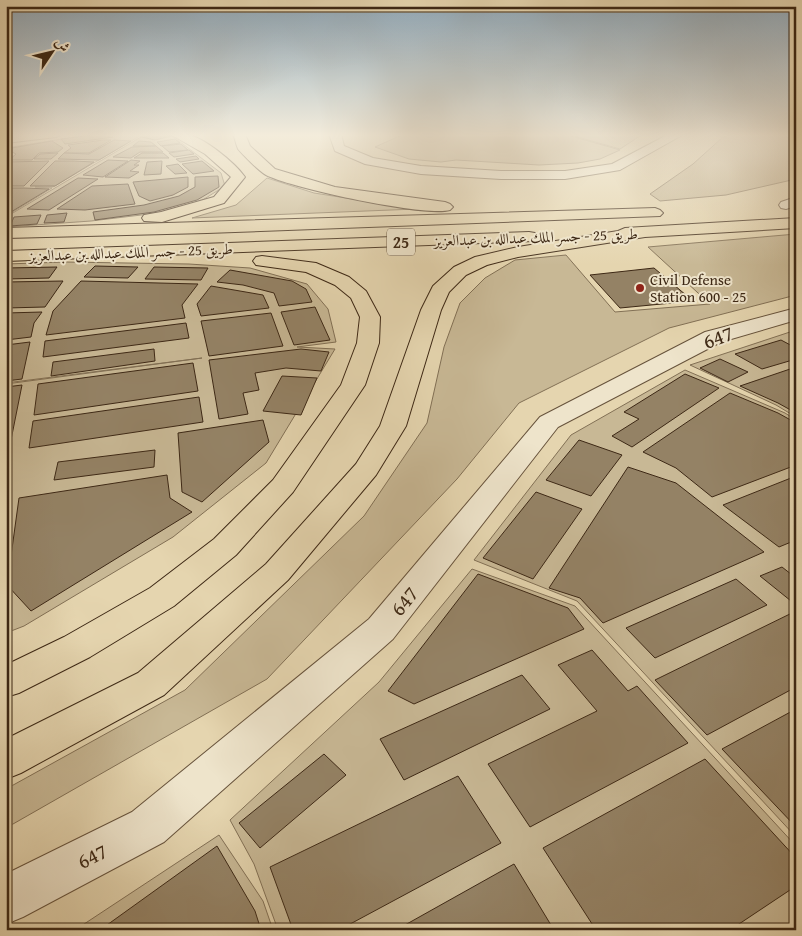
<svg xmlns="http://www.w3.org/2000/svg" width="802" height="936" font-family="'Gentium Book Plus',Amiri,serif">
<rect width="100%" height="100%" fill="#e5d5af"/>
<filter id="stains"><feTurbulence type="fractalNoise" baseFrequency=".004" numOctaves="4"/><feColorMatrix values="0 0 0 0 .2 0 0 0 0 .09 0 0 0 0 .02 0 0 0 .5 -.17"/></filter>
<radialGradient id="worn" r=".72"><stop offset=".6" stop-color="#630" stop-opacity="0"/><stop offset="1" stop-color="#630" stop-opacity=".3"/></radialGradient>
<g fill="#c8b895" stroke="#827055">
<polygon points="93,134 143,134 53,187 35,187 52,188 6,216 6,148"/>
<polygon points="146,134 167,134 175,138 221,173 225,186 201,201 158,213 91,221 6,227 6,217"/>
<polygon points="404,134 564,134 620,150 600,159 578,163 539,165 456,160 441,162 409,159 375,147"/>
<polygon points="567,134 643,134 620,149"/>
<polygon points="734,134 796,134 796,179 726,195 660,201 650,194 693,164 723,137"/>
<polygon points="267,178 314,193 416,209 192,218 236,205"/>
<polygon points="796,234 796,295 669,328 519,403 457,479 267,679 6,828 6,789 185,690 364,516 427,423 444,347 460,303 485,278 515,260 566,255 615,312 710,304 648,247"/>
<polygon points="65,262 189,264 250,268 307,284 328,309 336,342 297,347 335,349 266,463 173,537 24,626 6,633 6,384 202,358 6,383 6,264"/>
<polygon points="796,330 796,417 776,405 690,365"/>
<polygon points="685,370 785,413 796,420 796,837 577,601 474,560 571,435"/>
<polygon points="472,569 575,606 796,846 796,930 278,930 254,864 230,820 379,682"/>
<polygon points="219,835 263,901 273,930 75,930"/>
</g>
<g fill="#948265" stroke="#3d2815">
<polygon points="100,134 108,134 113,137 65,144 61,139"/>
<polygon points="154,134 161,134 171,136 155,140 142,137"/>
<polygon points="175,139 180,143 161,146 157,142"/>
<polygon points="103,140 111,140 89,153 64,153 71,148 68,145"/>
<polygon points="114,140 131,141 99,160 58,159 64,153 89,154"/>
<polygon points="52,141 63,148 58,152 39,153 32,160 9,160 16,154 6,149"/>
<polygon points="139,141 151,142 156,146 133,146"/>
<polygon points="181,144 188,150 169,152 162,146"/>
<polygon points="156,146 163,152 140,152 131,158 113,157 132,147"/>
<polygon points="189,150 194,154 174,157 169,153"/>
<polygon points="58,153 51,159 34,159 40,154"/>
<polygon points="142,153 163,153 169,158 134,158"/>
<polygon points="196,156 199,159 180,162 176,159"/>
<polygon points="108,160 128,161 103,177 83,175"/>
<polygon points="131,160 140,161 134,165 139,165 130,171 139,172 129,178 105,177"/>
<polygon points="49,161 24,186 6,186 7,162"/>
<polygon points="55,161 74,161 94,162 55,186 30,186"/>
<polygon points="162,161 161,174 144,175 147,162"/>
<polygon points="202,161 214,171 193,174 182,164"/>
<polygon points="178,164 187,173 175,174 166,166"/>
<polygon points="218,176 219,187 197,200 154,212 95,220 93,212 144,205 179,196 195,187 195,177"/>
<polygon points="188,177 188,187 173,195 150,201 139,196 133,182"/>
<polygon points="78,178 98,179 49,210 27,209"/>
<polygon points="128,184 135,204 85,210 57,209 92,186"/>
<polygon points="6,188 24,188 49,189 6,215"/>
<polygon points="67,213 64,222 44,223 47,215"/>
<polygon points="41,215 37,224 10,226 14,217"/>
<polygon points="95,266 138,267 128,278 84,277"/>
<polygon points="57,267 49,278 6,279 6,268"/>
<polygon points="154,267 208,268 201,280 145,279"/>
<polygon points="654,268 693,301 620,308 590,275"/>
<polygon points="230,270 292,281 306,289 312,302 279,306 274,293 243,285 217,282"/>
<polygon points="63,281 45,307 6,308 6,282"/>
<polygon points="81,281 198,284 182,305 185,318 46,335 53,311"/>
<polygon points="211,286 263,295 269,308 201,316 197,304"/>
<polygon points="315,307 330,340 294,345 281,312"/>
<polygon points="42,312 34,323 31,337 6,340 6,313"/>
<polygon points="271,313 283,346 209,356 201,321"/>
<polygon points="186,323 189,338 43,357 45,341"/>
<polygon points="781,340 796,348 796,359 762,369 735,354"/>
<polygon points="30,342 22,379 6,381 6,345"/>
<polygon points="154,349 155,361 51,376 53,362"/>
<polygon points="301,349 329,352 321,371 286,368 255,373 259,390 243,393 248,414 219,419 209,360"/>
<polygon points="720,359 748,372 728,382 700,368"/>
<polygon points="193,363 198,391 34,415 38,384"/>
<polygon points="796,367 796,413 778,403 740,386"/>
<polygon points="685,374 719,388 632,447 612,436 639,419 624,412"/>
<polygon points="282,376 317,378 301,415 263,411"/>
<polygon points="22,385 9,450 6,450 6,387"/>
<polygon points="730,393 778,413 796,423 796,465 712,497 676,468 643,452"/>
<polygon points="199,397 203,422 29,448 33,421"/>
<polygon points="263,420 269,442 202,502 182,492 178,433"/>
<polygon points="579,440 622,455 591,496 546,480"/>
<polygon points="155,450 154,467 54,480 58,462"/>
<polygon points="628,467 676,483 764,552 603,623 580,598 549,588"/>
<polygon points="167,475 170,498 192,512 31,611 7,585 19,498"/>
<polygon points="796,476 796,540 779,547 723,505"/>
<polygon points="536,492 582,509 533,579 483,558"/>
<polygon points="782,567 796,578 796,605 760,576"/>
<polygon points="478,574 568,608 584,629 414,704 388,691"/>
<polygon points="736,579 767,605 655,658 626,628"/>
<polygon points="796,611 796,687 707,735 655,680"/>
<polygon points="592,650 628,691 637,686 688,743 530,827 488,764 597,711 558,665"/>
<polygon points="522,675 550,709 404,780 380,739"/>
<polygon points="796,709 796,827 722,749"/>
<polygon points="324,754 346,775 260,848 239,823"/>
<polygon points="705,759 796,858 796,886 730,930 596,930 543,848"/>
<polygon points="458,776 501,843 339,930 293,930 270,867"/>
<polygon points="217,846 255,911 261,930 100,930"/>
<polygon points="514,864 554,930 396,930"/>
</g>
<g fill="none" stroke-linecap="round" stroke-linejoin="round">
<defs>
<g id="minor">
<polygon points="329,134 341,134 344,146 373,158 421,166 501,171 565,171 612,164 669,134 684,134 620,170 565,179 501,179 421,174 365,164 335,151"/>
<polygon points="796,197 796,206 786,209 781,208 779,205 781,202"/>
<polygon points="796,308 796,320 721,342 558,427 393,639 164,842 23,917 6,924 6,874 132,812 369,619 540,417 705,332"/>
</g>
<g id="major">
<polygon points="22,134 62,134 56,137 6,143 6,135"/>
<path d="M170,134C175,134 181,133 186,134C204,137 235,163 245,177L224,203L162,222L144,221L142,218L144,215L161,212L214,197L231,177L205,154Z"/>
<path d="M233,134H245L250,146L275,169L335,187L445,202L450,204L453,207L450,210C425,217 291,188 266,175C260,172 242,154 238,149C236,144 235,139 233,134Z"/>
<polygon points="655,208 660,210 663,213 660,216 207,233 6,238 6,228"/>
<polygon points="796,218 796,228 645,237 518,257 487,265 466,275 449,292 441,310 406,426 376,475 288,580 164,695 21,773 6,779 6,739 138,673 266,564 356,464 380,426 421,310 433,286 454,267 475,257 518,247 618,231 625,228"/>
<polygon points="529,232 535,233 537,237 535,241 6,261 6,251"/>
<polygon points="262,256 316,263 349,277 366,291 380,317 379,343 365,385 293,492 236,555 174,606 90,657 19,693 6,697 6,665 64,637 150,588 214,539 273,480 341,385 357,343 360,317 351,298 335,285 306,272 256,265 253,261 256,257"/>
</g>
</defs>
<use href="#minor" stroke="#67533c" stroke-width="2"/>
<use href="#major" stroke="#3d2815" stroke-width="2"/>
<use href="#minor" fill="#eee4cb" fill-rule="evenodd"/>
<use href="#major" fill="#e5d5af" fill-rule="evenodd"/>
</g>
<linearGradient id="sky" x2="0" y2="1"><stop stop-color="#90aabc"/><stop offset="0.51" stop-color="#f3ecdb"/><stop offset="1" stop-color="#f3ecdb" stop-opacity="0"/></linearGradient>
<rect width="802" height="265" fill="url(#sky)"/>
<circle fill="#8f2418" stroke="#eee4cb" stroke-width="2" cx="640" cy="288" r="5"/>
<g text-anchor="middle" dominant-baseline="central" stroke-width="4" stroke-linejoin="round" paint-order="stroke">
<g font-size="15" fill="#3d2815" stroke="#eee4cb">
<text transform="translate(536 237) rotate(-2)">طريق 25 - جسر الملك عبدالله بن عبدالعزيز</text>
<text transform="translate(131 252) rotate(-2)">طريق 25 - جسر الملك عبدالله بن عبدالعزيز</text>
</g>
<g font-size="15" fill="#3d2815" stroke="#eee4cb" text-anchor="start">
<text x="650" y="279">Civil Defense<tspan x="650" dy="17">Station 600 - 25</tspan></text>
</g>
<rect fill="#eee4cb" stroke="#72604c" stroke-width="1" x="387" y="228.5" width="28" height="27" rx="4"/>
<g font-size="16" font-weight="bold" fill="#3d2815">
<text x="401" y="242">25</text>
</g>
<g font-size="21" fill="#3d2815" stroke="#eee4cb">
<text transform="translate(718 337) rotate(-20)">647</text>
<text transform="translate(404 601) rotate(-51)">647</text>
<text transform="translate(92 856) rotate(-27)">647</text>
</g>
</g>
<rect width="802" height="936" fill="none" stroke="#e5d5af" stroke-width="25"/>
<rect x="8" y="8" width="787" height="921" fill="none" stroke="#3d2815" stroke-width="2.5"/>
<rect x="12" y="12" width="777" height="911" fill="none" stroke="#3d2815"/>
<g transform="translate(52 52) rotate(55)" stroke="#eee4cb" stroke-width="4" paint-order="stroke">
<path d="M0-4L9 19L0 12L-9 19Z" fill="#3d2815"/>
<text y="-8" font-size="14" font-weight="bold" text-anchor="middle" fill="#3d2815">ش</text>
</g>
<rect width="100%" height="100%" filter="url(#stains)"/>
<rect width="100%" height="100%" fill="url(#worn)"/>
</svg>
